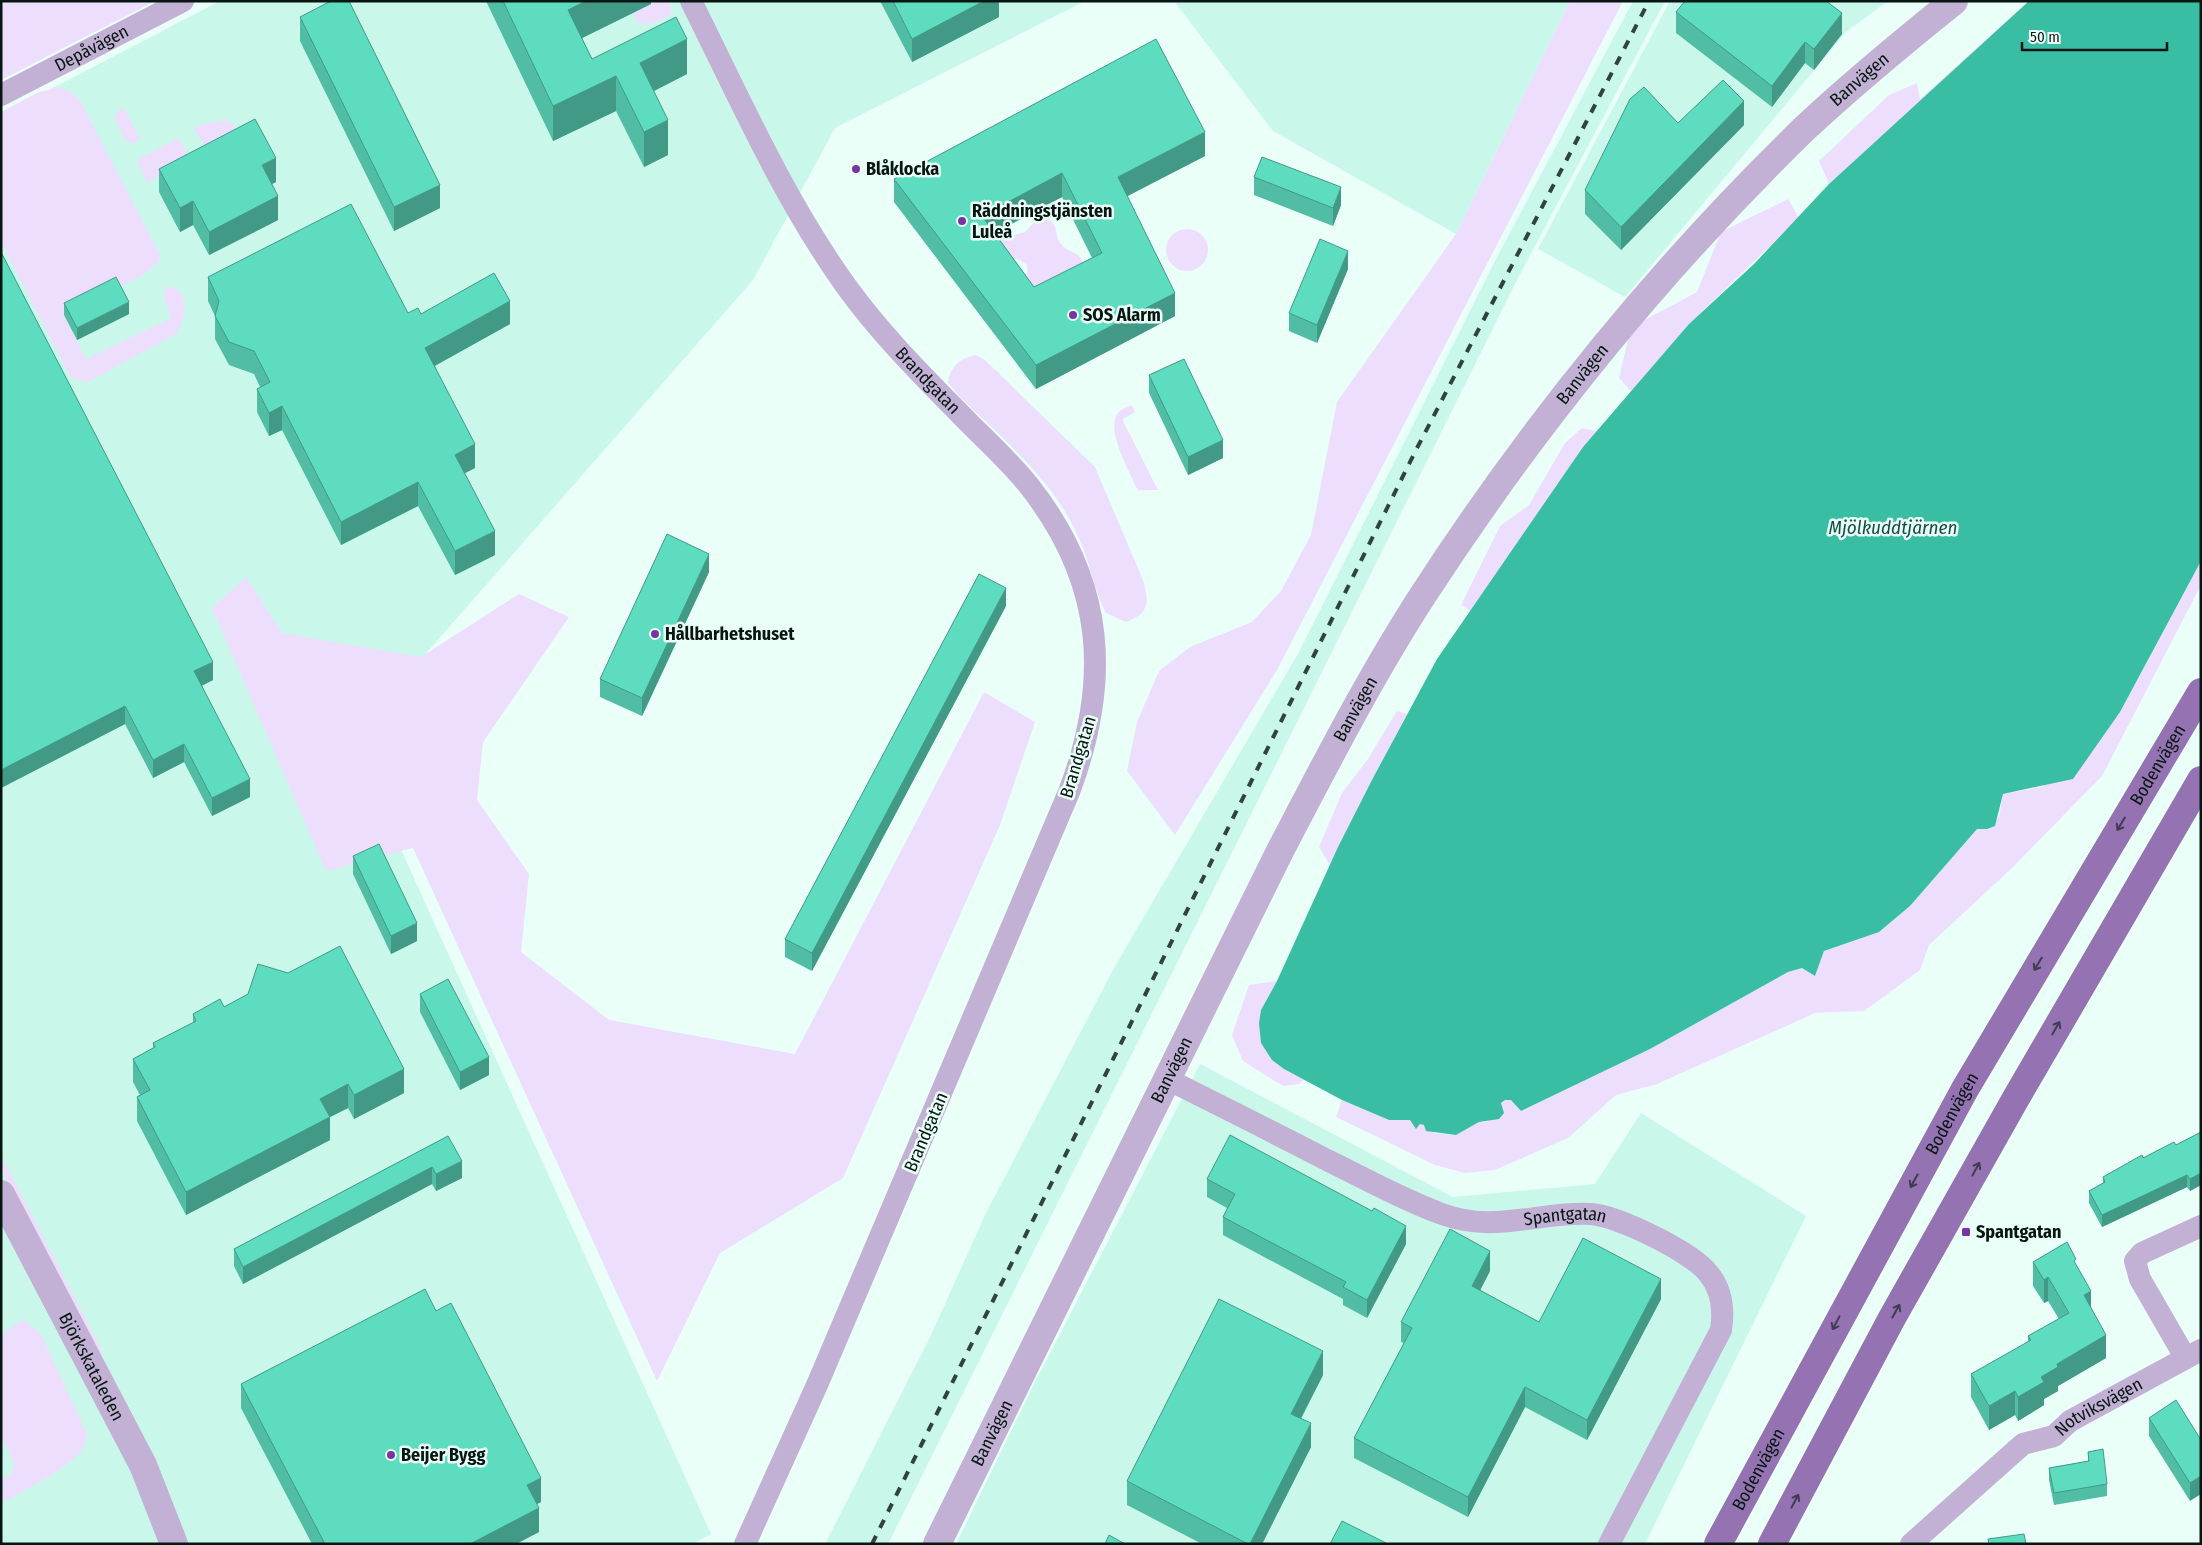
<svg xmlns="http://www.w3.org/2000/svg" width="2202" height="1545" font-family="'Fira Sans Condensed',sans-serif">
<rect width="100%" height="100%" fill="#e9fff8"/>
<g fill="#c9f8eb">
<polygon points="220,1 1085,1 835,128 753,280 351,739 711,1534 693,1544 1,1544 1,115"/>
<polygon points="1174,1 1570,1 1456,234 1273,131"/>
<polygon points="1633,1 1665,1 1519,276 888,1544 825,1544 931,1335 987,1211 1114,968 1299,652 1494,263"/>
<polygon points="1670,1 1888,1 1846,32 1625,297 1538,249"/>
<polygon points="1200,1064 1453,1197 1595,1184 1641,1113 1806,1216 1645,1544 956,1544 1033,1386"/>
</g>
<g fill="#eedefd">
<polygon points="1,1 155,1 1,80"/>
<path d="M650,1H669L672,12C665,21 649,26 638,23L632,13Z"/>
<polygon points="1570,1 1623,1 1277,670 1175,835 1127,771 1137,722 1159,671 1190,647 1252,622 1281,591 1311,535 1337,402 1456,234"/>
<polygon points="2029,1 2201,1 1877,140 1829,184 1819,161 1889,95 1917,83 1920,99"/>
<path d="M53,87L68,90L81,102L160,255L159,261L146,273L64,315L86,359L171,318L163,294L168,286C191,289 186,321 176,334L88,382L73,379L68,372L1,242V112L39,92L52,89Z"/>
<polygon points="121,108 125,109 140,139 133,144 125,140 114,117"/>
<polygon points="228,120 236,128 235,131 209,148 203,143 194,129 206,123"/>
<polygon points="179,138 186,152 187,164 183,163 149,182 146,181 137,161 138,159"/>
<polygon points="1788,199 1799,218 1689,324 1632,392 1619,378 1629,335 1641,322 1697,292 1721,232"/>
<path d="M1047,218C1061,227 1053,236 1062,245C1069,253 1078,251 1083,262V265L1051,295L1028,286L1027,265C1017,257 999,254 1002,238L1025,232L1037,219Z"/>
<circle cx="1187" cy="250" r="21"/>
<path d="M975,355L984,359L1095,467L1143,580C1149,601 1150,614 1126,622L1106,613C1093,589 1090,559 1077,534C1051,478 1002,438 958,395L948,382C950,367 960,358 975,355Z"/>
<path d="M1132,405L1135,412L1123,419V421L1158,490H1139L1136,487C1129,470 1105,429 1118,413C1121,409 1127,407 1132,405Z"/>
<polygon points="1582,428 1597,431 1583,447 1471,611 1461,605 1500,526 1529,505 1565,443"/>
<polygon points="2201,561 2201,585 2102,776 2011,869 1929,945 1920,970 1864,1011 1815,1013 1657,1084 1616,1095 1568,1138 1495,1170 1465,1173 1435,1165 1336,1117 1342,1100 1389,1120 1410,1120 1424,1125 1434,1133 1442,1134 1456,1135 1479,1122 1488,1122 1505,1100 1511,1100 1521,1111 1650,1049 1788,972 1802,968 1815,976 1824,951 1879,932 1910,906 1977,828 1987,829 1999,817 2003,794 2042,787 2120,712"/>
<polygon points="246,577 282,633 421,657 519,594 569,617 483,742 477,800 529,874 521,952 609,1020 795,1054 984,692 1035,722 1000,825 843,1178 720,1253 657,1381 413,848 326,871 212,608"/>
<polygon points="1397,711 1407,714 1373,778 1330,865 1319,847 1342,793 1368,759"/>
<polygon points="1277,981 1261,1010 1284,1069 1304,1080 1299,1084 1283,1086 1243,1061 1232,1035 1249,985"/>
<polygon points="1,1155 105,1356 98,1352 93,1344 1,1169"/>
<path d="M23,1319L41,1334L87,1434C86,1437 86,1442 85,1445C77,1464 20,1493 1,1503V1479L11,1474L14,1463L1,1436V1335Z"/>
</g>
<polygon fill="#3abea3" points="2029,1 2201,1 2201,561 2120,712 2073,779 2003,794 1995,826 1987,829 1977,829 1910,906 1879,932 1824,951 1815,976 1802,968 1788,972 1650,1049 1521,1111 1511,1100 1505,1100 1501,1103 1504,1113 1499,1119 1479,1122 1456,1135 1426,1131 1424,1125 1420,1124 1416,1129 1410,1120 1389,1120 1342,1100 1284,1069 1272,1060 1261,1043 1259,1023 1261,1010 1277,981 1338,847 1373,778 1437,659 1583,447 1689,324 1754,264 1829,184"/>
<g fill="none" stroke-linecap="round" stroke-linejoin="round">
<g stroke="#c3b1d5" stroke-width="22">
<path id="s1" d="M691,1C739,97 783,198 846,286C882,336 926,379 969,423C990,444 1012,464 1030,487C1105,583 1111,681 1069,792L817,1385L745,1544"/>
<path id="s2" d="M1,95L183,1"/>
<path id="s3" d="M1167,1079C1221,1106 1275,1133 1329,1161C1366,1179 1403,1200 1442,1214C1496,1234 1539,1211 1591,1214C1618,1216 1692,1252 1708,1273C1722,1289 1724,1310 1721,1330L1609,1544"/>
<polyline points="2185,1357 2140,1279 2135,1261 2142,1253 2201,1226"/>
<path id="s4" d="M1911,1544L2023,1444L2054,1436L2070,1421L2201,1350"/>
</g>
<g stroke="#c3b1d5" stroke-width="28">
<path id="s5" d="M1,1194L143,1465L174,1544"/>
<path id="s6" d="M937,1544L1281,849C1326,763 1370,677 1423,595C1532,427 1660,269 1804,129C1852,84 1903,42 1954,1"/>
</g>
<g stroke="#9573b3" stroke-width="28">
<path id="s7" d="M1718,1544L1965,1089L2201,692"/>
<polyline points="1772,1544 1892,1318 2016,1098 2201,780"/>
</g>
<polyline stroke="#32423d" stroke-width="4" stroke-dasharray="9 9" stroke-linecap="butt" points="872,1544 1416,450 1649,1"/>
</g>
<g fill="#51bda5" fill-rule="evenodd">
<polygon points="486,1 651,1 651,4 582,38 592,59 687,74 654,91 668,155 644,167 616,111 553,141"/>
<polygon points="880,1 999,1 999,17 912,62"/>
<polygon points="1676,12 1842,34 1814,70 1805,63 1772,107 1676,33"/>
<polygon points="300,17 440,208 394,231 300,41"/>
<polygon points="1678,123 1744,125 1621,250 1585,214 1585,190"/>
<path d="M1205,156L1127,196L1175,316L1036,389L894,202V179ZM1062,197L1092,258L1034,287L995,233Z"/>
<polygon points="159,169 276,182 272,184 278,220 209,255 193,225 180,232 159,192"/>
<polygon points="1254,177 1341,205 1333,226 1254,195"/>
<polygon points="1,252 213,680 202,686 250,797 212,816 184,762 153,778 125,724 1,788"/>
<polygon points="1348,269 1317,343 1289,331 1289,313"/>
<polygon points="208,277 408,313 421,314 510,324 435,366 475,468 465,473 495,555 455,575 418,506 341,545 282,430 269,436 257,412 257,389 260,387 254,374 229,365 215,339 215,316 208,301"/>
<polygon points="64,303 129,314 77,340 64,315"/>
<polygon points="1149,375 1223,458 1188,475 1149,393"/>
<polygon points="709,572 642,716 600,697 600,679"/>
<polygon points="1006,606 812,971 785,957 785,939"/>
<polygon points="353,856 417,941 391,954 353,874"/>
<polygon points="420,994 489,1075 460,1090 420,1012"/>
<polygon points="224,1007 404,1093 354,1119 348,1108 330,1117 330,1140 186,1215 137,1121 137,1097 140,1095 133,1082 133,1059 153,1048 153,1043 193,1023 193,1014"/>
<polygon points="2201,1132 2201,1185 2190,1191 2187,1187 2102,1227 2089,1203 2089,1191 2103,1183 2103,1177 2143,1158 2176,1145"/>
<polygon points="448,1136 462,1178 436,1191 432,1184 243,1284 234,1266 234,1249"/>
<polygon points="1207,1179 1406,1244 1367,1318 1343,1305 1343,1299 1223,1235 1223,1217 1227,1208 1207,1197"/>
<polygon points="2033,1262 2076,1265 2091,1309 2106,1358 2058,1386 2058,1391 2044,1399 2044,1405 2018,1421 2015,1415 1989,1430 1971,1397 1971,1374 2028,1342 2028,1336 2059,1319 2048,1301 2044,1303 2033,1286"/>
<polygon points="1490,1271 1480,1290 1539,1322 1661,1299 1587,1440 1525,1407 1468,1517 1354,1458 1354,1438 1404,1343 1401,1342 1401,1322"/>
<polygon points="1323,1375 1301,1419 1311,1447 1262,1544 1202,1544 1127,1505 1127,1481"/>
<polygon points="241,1384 541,1502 537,1504 539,1532 516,1544 312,1544 241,1408"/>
<polygon points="2149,1418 2201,1440 2190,1501 2149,1436"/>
<polygon points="2088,1452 2107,1484 2107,1496 2054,1505 2049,1480 2049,1468 2088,1461"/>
</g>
<g fill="#429a86">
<polygon points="586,1 651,1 651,4 568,45 568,10"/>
<polygon points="984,1 999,1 999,17 912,62 912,39"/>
<polygon points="1842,13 1842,34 1814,70 1814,49"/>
<polygon points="687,39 687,74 640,98 640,63"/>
<polygon points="1805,42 1805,63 1772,107 1772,86"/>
<polygon points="616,76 616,111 553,141 553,106"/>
<polygon points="1744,101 1744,125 1621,250 1621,227"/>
<polygon points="668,120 668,155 644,167 644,132"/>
<polygon points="1205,132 1205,156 1118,201 1118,177"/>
<polygon points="276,158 276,182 262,189 262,165"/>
<polygon points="1062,173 1062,197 982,239 982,216"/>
<polygon points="440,185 440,208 394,231 394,207"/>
<polygon points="1341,187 1341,205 1333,226 1333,208"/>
<polygon points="278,196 278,220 209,255 209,232"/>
<polygon points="193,201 193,225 180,232 180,208"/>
<polygon points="1348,251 1348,269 1317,343 1317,325"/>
<polygon points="1175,293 1175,316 1036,389 1036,365"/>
<polygon points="510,301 510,324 425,371 425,348"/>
<polygon points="129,302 129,314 77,340 77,328"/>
<polygon points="282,406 282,430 269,436 269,413"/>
<polygon points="1223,440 1223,458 1188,475 1188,457"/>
<polygon points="475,444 475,468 455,478 455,455"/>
<polygon points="418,482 418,506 341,545 341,522"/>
<polygon points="495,531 495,555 455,575 455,551"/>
<polygon points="709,554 709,572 642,716 642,698"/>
<polygon points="1006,588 1006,606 812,971 812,953"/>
<polygon points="213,662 213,680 194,689 194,671"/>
<polygon points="125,706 125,724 1,788 1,770"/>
<polygon points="184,744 184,762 153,778 153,760"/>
<polygon points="250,779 250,797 212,816 212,798"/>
<polygon points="417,923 417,941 391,954 391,936"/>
<polygon points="489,1057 489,1075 460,1090 460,1072"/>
<polygon points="404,1069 404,1093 354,1119 354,1095"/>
<polygon points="348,1084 348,1108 330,1117 330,1140 186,1215 186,1192 320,1099"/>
<polygon points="462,1161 462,1178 436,1191 436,1174"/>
<polygon points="432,1167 432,1184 243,1284 243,1267"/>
<polygon points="2201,1173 2201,1185 2190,1191 2190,1179"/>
<polygon points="2187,1175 2187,1187 2102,1227 2102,1215"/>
<polygon points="1406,1226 1406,1244 1367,1318 1367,1300"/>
<polygon points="1490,1251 1490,1271 1472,1306 1472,1286"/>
<polygon points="2048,1277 2048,1301 2044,1303 2044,1280"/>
<polygon points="1661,1279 1661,1299 1587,1440 1587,1420"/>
<polygon points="2091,1291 2091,1315 2084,1295"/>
<polygon points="2106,1335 2106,1358 2058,1386 2058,1391 2044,1399 2044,1405 2018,1421 2018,1397 2057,1364"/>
<polygon points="1323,1351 1323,1375 1291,1437 1291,1414"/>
<polygon points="1525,1387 1525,1407 1468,1517 1468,1497"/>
<polygon points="2015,1391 2015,1415 1989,1430 1989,1406"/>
<polygon points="1311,1423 1311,1447 1262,1544 1250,1544"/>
<polygon points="2201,1476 2201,1494 2190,1501 2190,1483"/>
<polygon points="541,1478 541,1502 527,1509 527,1485"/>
<polygon points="539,1508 539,1532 516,1544 470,1544"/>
</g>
<g fill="#5edcc0" stroke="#429a86" fill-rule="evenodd">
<polygon points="331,1 349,1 440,185 394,207 300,17"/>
<polygon points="503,1 586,1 568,10 592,59 676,17 687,39 640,63 668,120 644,132 616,76 553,106"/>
<polygon points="893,1 984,1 912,39"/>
<polygon points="1685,1 1826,1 1842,13 1814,49 1805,42 1772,86 1676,12"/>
<path d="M1156,39L1205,132L1118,177L1175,293L1036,365L894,179ZM1062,173L1102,253L1034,287L982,216Z"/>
<polygon points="1723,80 1744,101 1621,227 1585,190 1630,99 1644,87 1678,123"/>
<polygon points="255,119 276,158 262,165 278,196 209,232 193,201 180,208 159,169"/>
<polygon points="1262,157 1341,187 1333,208 1254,177"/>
<polygon points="351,204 408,313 418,308 421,314 494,273 510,301 425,348 475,444 455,455 495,531 455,551 418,482 341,522 282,406 269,413 257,389 270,382 254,351 229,342 215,316 219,301 208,277"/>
<polygon points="1320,239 1348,251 1317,325 1289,313"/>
<polygon points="1,252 213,662 194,671 250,779 212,798 184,744 153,760 125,706 1,770"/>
<polygon points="116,277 129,302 77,328 64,303"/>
<polygon points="1184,359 1223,440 1188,457 1149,375"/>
<polygon points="667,534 709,554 642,698 600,679"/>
<polygon points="979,574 1006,588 812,953 785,939"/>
<polygon points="379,844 417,923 391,936 353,856"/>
<polygon points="340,946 404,1069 354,1095 348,1084 320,1099 330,1117 186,1192 137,1097 150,1090 133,1059 155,1047 153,1043 196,1021 193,1014 220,999 224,1007 248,994 258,964 288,973"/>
<polygon points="448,979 489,1057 460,1072 420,994"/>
<polygon points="2201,1132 2201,1173 2190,1179 2187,1175 2102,1215 2089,1191 2105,1182 2103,1177 2142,1155 2143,1158 2174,1142 2176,1145"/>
<polygon points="1230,1135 1372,1211 1374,1208 1406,1226 1367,1300 1343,1287 1346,1282 1223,1217 1235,1194 1207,1179"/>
<polygon points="448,1136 462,1161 436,1174 432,1167 243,1267 234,1249"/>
<polygon points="1450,1229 1490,1251 1472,1286 1539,1322 1583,1238 1661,1279 1587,1420 1525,1387 1468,1497 1354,1438 1412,1328 1401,1322"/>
<polygon points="2067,1242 2076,1259 2074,1261 2091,1291 2084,1295 2106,1335 2057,1364 2058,1367 2041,1377 2044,1382 2018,1397 2015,1391 1989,1406 1971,1374 2031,1340 2028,1336 2069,1313 2048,1277 2044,1280 2033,1262"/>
<polygon points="425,1289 436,1311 451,1303 541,1478 527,1485 539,1508 470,1544 325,1544 241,1384"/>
<polygon points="1219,1299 1323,1351 1291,1414 1311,1423 1250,1544 1248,1544 1127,1481"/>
<polygon points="2176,1400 2201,1440 2201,1476 2190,1483 2149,1418"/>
<polygon points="2103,1449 2107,1484 2054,1493 2049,1468 2089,1461 2088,1452"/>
<polygon points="1342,1521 1386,1543 1385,1544 1330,1544"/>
<polygon points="2024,1534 2026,1544 1989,1544 1988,1539"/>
<polygon points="1109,1535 1125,1544 1105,1544"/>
</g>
<defs><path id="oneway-shaft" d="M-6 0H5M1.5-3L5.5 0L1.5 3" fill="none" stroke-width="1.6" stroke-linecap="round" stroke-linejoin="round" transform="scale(1.25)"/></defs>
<g stroke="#403b52">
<use href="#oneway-shaft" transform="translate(2121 824) rotate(121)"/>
<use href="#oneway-shaft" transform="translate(2038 964) rotate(121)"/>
<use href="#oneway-shaft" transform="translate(2056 1028) rotate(-60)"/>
<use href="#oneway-shaft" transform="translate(1976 1169) rotate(-61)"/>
<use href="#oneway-shaft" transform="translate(1914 1181) rotate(119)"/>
<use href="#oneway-shaft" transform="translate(1896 1311) rotate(-61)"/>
<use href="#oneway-shaft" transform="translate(1836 1323) rotate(118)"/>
<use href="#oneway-shaft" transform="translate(1795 1501) rotate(-62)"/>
</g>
<g fill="#7834a7" stroke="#e9fff8" stroke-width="2">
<circle cx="856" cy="169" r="5"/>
<circle cx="962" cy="221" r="5"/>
<circle cx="1073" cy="315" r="5"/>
<circle cx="655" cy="634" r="5"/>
<rect x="1961" y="1227" width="10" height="10" rx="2.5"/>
<circle cx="391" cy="1455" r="5"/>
</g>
<g text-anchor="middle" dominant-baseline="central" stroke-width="5" stroke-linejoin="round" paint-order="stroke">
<g font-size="18" fill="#081612" stroke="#e9fff8">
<text stroke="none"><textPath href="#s2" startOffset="102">Depåvägen</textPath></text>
<text stroke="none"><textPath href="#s6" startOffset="1744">Banvägen</textPath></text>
<text stroke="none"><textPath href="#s6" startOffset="1339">Banvägen</textPath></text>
<text stroke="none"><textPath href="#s1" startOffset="450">Brandgatan</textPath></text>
<text stroke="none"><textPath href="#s6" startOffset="934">Banvägen</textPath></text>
<text transform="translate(1078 757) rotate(-73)">Brandgatan</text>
<text stroke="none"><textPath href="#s7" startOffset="895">Bodenvägen</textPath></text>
<text stroke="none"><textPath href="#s6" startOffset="529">Banvägen</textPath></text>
<text stroke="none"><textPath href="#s7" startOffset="490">Bodenvägen</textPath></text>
<text transform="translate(926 1132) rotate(-67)">Brandgatan</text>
<text stroke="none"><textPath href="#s3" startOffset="431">Spantgatan</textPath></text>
<text stroke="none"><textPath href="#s5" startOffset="195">Björkskataleden</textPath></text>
<text stroke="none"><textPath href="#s4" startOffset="236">Notviksvägen</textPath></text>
<text stroke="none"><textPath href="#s6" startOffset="124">Banvägen</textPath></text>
<text stroke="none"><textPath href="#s7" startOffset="85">Bodenvägen</textPath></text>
</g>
<g font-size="18" font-weight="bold" fill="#081612" stroke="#e9fff8" text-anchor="start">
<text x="866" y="169">Blåklocka</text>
<text x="972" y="211">Räddningstjänsten<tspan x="972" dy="21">Luleå</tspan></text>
<text x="1083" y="315">SOS Alarm</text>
<text x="665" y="634">Hållbarhetshuset</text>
<text x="1976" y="1232">Spantgatan</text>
<text x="401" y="1455">Beijer Bygg</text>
</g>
<g font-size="19" font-style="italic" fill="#154c40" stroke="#e9fff8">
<text x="1893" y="527">Mjölkuddtjärnen</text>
</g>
</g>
<rect width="2202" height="1545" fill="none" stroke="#081612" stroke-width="5"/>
<path d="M2022 42v8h145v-8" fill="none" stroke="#081612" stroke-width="2.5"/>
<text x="2030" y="42" font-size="15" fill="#081612" stroke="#e9fff8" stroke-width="4" paint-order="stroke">50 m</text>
</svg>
